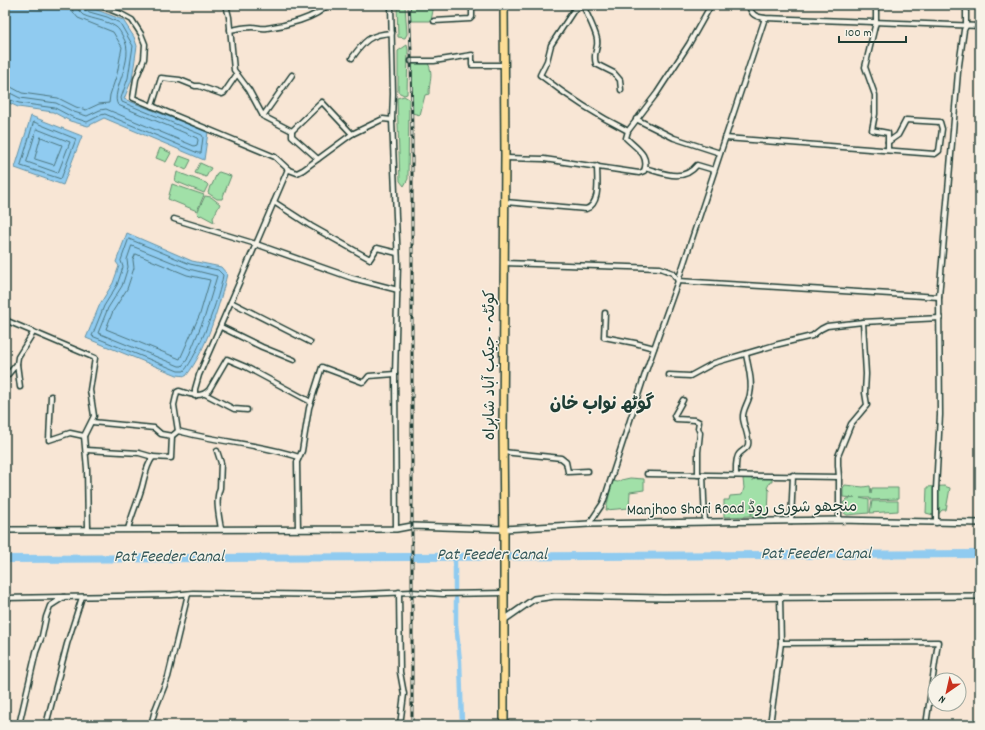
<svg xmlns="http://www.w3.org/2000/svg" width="985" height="730" font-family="Dekko,'Playpen Sans Arabic',sans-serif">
<rect width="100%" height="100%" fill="#f8e6d5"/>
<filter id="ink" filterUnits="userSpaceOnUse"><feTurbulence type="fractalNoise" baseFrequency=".025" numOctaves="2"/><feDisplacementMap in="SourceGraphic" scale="8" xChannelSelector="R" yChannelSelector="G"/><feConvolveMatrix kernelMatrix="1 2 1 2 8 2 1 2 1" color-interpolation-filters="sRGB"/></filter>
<g filter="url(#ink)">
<g fill="#a1e0a8" stroke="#608e6e">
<polygon points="397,5 405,5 407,34 405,38 398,37"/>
<polygon points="410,5 434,5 431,21 411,21"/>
<polygon points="407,45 408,50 407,94 404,95 398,92 398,51"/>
<path d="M412,63H428C434,75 429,81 429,94L425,95L420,115L412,113Z"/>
<polygon points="404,96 409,99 408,179 404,186 400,181 397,98"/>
<polygon points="160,148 171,153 166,162 156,158"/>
<polygon points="180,156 191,160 186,170 176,165"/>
<polygon points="200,163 211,168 206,177 195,173"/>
<polygon points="177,172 206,183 208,185 204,193 175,181"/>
<polygon points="219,172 231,176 222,199 217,199 208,193 210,186 212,185 217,173"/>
<polygon points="172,184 204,195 197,211 168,199"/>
<polygon points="205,196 211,197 220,204 213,218 214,222 201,215 200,216 197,213"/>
<polygon points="745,476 750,476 752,480 754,480 755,477 763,476 766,478 769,476 772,478 772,482 770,482 767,488 769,490 768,516 763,518 752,517 752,503 751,516 724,517 724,500 729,500 730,496 742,495 744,488 743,479"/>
<polygon points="630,478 644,479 644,490 630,492 629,508 606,510 612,481 618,482 621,480"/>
<polygon points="845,485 863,487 870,486 871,494 872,488 898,488 898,499 870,500 870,498 860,498 869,500 869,513 847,515 844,513 844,510 845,511 846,509 843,503 847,499 855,498 843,497 843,488"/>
<polygon points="944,486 950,488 946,510 942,510 937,516 926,513 927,487"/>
<polygon points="872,501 898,501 898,511 870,513"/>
</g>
<g fill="#90cbf0" stroke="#6392a5">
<polygon points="9,5 84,5 123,20 134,37 137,46 132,79 124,99 208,132 204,160 104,118 88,126 70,121 53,112 18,107 5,101 5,14"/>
<polygon points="31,116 82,136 63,185 15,168"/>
<path d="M127,233L192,261L221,267L227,274C220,304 206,351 186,376L177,375L86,338L100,304L113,283L119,266L116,262Z"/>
</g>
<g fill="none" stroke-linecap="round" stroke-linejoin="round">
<g stroke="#4c767f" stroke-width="1">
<polyline points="5,87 11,87 22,93 58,98 76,107 86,110 99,104 109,103 110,95 117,74 122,47 113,32 78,18 73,12 72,5"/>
<path d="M5,93H10L20,98L56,103L74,112L87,116L100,110L106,109L194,146L197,145L198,140L197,138L118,105C109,92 137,59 123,37C121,33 119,29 116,27C106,20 94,20 83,15L79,11L78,5"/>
<polyline points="5,98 19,103 55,108 72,117 87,122 101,115 105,114 198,153 201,153 203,137 202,135 122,102 121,98 128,78 133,46 120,23 107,17 86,11 84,8 83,5"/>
<polygon points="34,122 76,139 61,179 21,166"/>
<polygon points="37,129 70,142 58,173 27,162"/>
<polygon points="41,137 62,145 54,165 35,159"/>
<path d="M129,239L190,264L218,270L223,275C220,296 198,356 184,371H178L92,336L104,306L117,285L123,267L121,261Z"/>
<polygon points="132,246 189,269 217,276 205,316 187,360 182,366 179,366 98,333 108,308 122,286 128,267 127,260"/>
<polygon points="136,254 187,275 210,280 200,314 180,359 106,329 113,311 127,289 134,268 133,260"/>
</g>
<g stroke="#90cbf0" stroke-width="4.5">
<polyline points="455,556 455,589"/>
<polyline points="456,599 456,624 460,661 462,725"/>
</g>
<polyline stroke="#90cbf0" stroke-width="8" points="5,559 980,554"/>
<defs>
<g id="minor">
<polyline points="99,5 121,14 132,20 141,34 145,44 144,59 136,79 133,98 275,157 289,170 297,173 303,170 352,134 383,119 392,120"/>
<polyline points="226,5 229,17 234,70 249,90 263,116 292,131 292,136 318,159"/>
<polyline points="391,5 393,94 392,120 398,265 395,374 396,529"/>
<path d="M583,5C587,15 595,29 597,39C599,50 592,52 596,64L614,73L620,80L621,90"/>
<path d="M584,5L574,10L551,45L547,61L540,75C568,97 596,115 628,131L657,93L689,44L711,5"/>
<path d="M749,5C751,15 756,17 765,18L980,26"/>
<polyline points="876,5 876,22 865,67 875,95 875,114 872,130 888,133 888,150"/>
<polyline points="434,21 470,19 472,17 472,5"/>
<path d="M230,30C237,29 245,27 252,27C257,27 262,29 267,28C284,26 317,18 327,5"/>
<path d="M352,58C364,41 370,34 392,33"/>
<polyline points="411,61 434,61 472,55 472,65 505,65"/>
<polyline points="152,106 161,78 180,80 195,86 199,86 222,94 224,93 237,74"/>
<polyline points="263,116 292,75"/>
<polyline points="636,119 674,138 720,153"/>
<polyline points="292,131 322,102 352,134"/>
<polyline points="725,138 935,154 939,151 942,129 940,122 906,120 898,135 888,142"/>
<path d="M505,158L544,159L639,173L644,171C650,155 636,148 626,138L628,131"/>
<path d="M645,168C663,173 683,183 697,165L714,170"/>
<polyline points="288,169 256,244 352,278 398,290"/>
<polyline points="274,202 311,226 370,259 377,248 397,253"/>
<path d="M505,202L586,209C601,204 597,179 597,166"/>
<polyline points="174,219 256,244 199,375 195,389 195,396"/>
<polyline points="504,263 660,268 673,273 678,281 939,297"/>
<polyline points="231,302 310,342"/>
<polyline points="605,313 604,337 635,343 654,348"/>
<polyline points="5,320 95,358 90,390 94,416 84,436"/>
<polyline points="221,327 262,347 294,360"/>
<polyline points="17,364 20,387"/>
<polyline points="669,375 690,376 714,363 775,345 812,336 821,329 827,326 863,322 940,318"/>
<polyline points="5,378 17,364 18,357 33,333"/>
<polyline points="205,394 234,409 247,410"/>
<polyline points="51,396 49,440 70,433 84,436 87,469 88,529"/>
<polyline points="683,400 674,416 676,419 695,420 699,422 698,428 700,433 698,452 698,475"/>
<polyline points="92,422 154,428 161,434 172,436"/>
<path d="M178,431L174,405L177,392L179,391C190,394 200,399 209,390L227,359L246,367L311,402"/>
<path d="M178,431C218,442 260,444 299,457"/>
<polyline points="86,450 139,453 153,457"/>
<path d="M217,451L221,463L220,488C215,500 219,516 221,529"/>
<polyline points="503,452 561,458 566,462 568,472 588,471"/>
<polyline points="647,474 839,477"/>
<polyline points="703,475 705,522"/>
<path d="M736,475C736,469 735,458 739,454C742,450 747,449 748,445C750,438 743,424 743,418C742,410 749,402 750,394C753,382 748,367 746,354"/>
<polyline points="839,520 839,477 838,465 838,456 851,424 867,405 865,393 866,374 863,322"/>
<polyline points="791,521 793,475"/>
<polyline points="936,523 936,489 940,415 939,297 958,72 964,30 966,26 966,5"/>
<polyline points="589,524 603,503 646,371 678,281 765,18"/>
<path d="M128,529C132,514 138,501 142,487C145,476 146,466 153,457L171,458L172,436L178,431"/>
<polyline points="298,529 297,462 302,451 309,408 322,367 362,382 365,381 369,376 395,374"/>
<polyline points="399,592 400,672 404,694 400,725"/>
<polyline points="5,598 172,595 193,593 339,595 412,592 443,594 504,593"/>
<polyline points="5,607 9,598"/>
<polyline points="781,643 938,642 926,725"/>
<polyline points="19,725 36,652 42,636 46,617 50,606 64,597"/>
<polyline points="46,725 67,644 82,597"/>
<polyline points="151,725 155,710 168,677 188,594"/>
<polyline points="770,725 781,643 780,597"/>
</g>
<g id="tertiary">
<polyline points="5,530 396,529 412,526 504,529 589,524 839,520 980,523"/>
<polyline points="504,620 534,599 555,596 663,598 980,596"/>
</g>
<polyline id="trunk" points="504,5 505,155 503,434 504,529 504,725"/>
</defs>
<use href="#minor" stroke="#1f3d34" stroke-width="7"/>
<use href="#tertiary" stroke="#1f3d34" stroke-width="8"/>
<use href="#trunk" stroke="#1f3d34" stroke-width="10"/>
<use href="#minor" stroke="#f7f3e8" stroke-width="4"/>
<use href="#tertiary" stroke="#f7f3e8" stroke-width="5"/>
<use href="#trunk" stroke="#fdde96" stroke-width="7"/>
<defs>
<polyline id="rail" points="409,5 411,51 412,140 412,725"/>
</defs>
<use href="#rail" stroke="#1f3d34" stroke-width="3"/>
<use href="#rail" stroke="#f7f3e8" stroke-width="1.5" stroke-dasharray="4.5" stroke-linecap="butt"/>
</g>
</g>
<g text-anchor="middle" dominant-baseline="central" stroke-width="3" stroke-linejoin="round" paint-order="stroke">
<g font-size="16" fill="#1f3d34" stroke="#f7f3e8">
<text transform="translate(490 365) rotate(-90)">کوئٹہ - جیکب آباد شاہراہ</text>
<text transform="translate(742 509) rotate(-1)">Manjhoo Shori Road منجھو شوری روڈ</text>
</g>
<g font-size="17" font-style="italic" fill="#36595a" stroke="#f7f3e8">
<text x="816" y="555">Pat Feeder Canal</text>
<text x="492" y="556">Pat Feeder Canal</text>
<text x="169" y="558">Pat Feeder Canal</text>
</g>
<g font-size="18" font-weight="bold" fill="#1f3d34" stroke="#f7f3e8">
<text x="602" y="405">گوٹھ نواب خان</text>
</g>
</g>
<rect width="985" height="730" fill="none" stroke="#f7f3e8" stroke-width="20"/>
<rect x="10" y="10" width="965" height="710" fill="none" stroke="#1f3d34" stroke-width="1.5" filter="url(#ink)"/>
<g transform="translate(947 692) rotate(214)"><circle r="19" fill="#f7f3e8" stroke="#a1aaa0"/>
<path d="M0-3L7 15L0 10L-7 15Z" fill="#c8321e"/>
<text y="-6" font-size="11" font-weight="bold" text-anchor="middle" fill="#1f3d34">N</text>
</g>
<path d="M839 36v6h67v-6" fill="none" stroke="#1f3d34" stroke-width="2"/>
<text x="845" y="36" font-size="12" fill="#1f3d34" stroke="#f7f3e8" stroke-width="3" paint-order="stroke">100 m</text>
</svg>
